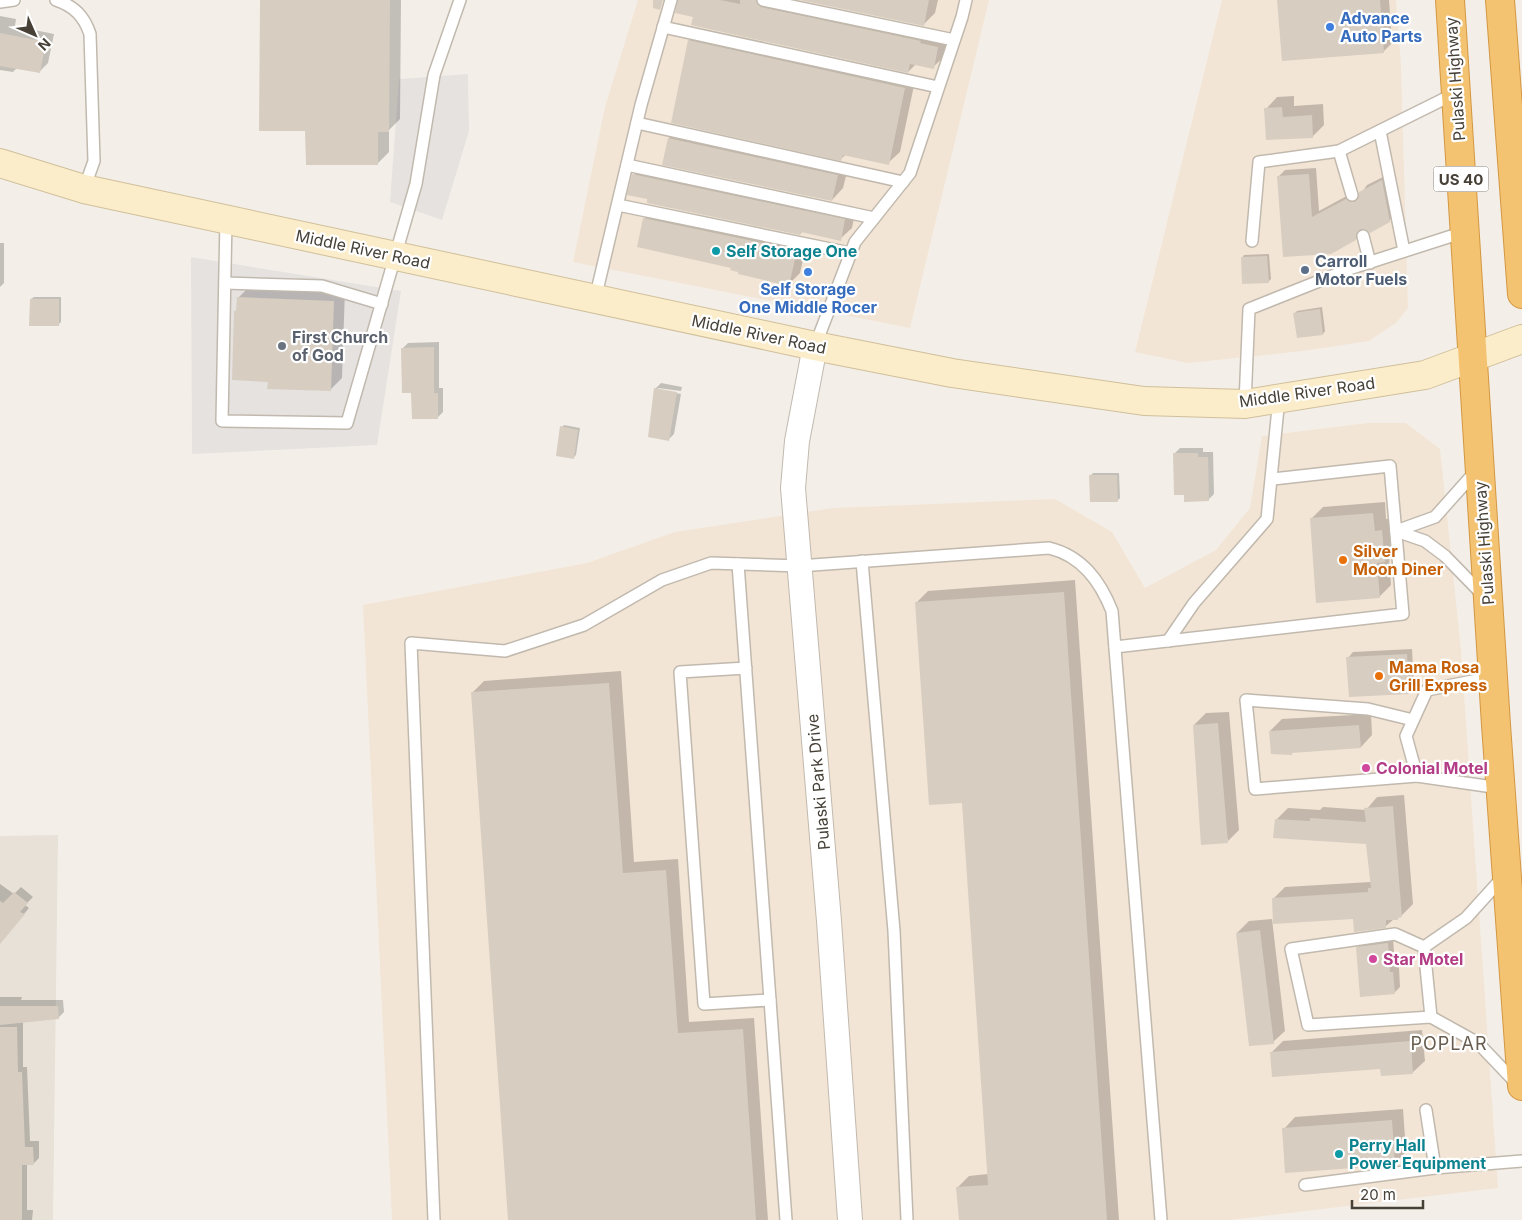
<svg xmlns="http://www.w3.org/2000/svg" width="1522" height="1220" font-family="Inter,sans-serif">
<rect width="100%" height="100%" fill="#f3efe8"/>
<polygon fill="#e7e1d7" points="58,835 53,1220 0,1220 0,836"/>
<g fill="#f3e5d5">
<polygon points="638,0 989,0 910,328 573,262 605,107"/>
<polygon points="1222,0 1396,0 1401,66 1408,308 1396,323 1369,341 1303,351 1188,363 1135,352"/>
<polygon points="1368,423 1406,423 1440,449 1461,650 1498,1188 1230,1220 392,1220 363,605 587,563 675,532 833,508 1055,499 1112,532 1145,588 1216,550 1250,508 1262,436"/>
</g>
<g fill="#e5e2e0">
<polygon points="468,74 469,131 442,220 390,202 399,79"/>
<polygon points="191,257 401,291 377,445 192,454"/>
</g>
<g fill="#0003">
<polygon points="261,0 401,0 400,119 389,130 389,152 377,164 307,130"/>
<polygon points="681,0 792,0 932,29 931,31 949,35 945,56 933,67 916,64 908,72 694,16"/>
<polygon points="806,0 938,0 935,13 923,25"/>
<polygon points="1278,0 1389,0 1392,43 1383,52"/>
<polygon points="0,16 16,19 15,26 54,34 48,63 39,72 17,68 13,72 0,70"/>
<polygon points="700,29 916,76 900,152 888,163 846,154 841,159 689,41"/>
<polygon points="1294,96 1294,106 1323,104 1324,125 1312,137 1266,109 1277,97"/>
<polygon points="681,127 849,164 843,188 832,200 664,164 669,138"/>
<polygon points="645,163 856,208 852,228 840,239 803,231 800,234 649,198 634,175"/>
<polygon points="1316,168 1319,211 1354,192 1360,195 1367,185 1389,174 1396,213 1389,221 1363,228 1363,232 1356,239 1330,252 1278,177 1285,170"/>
<polygon points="656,207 808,238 800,273 789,284 740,271 644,219"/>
<polygon points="0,243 4,243 4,283 0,287"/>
<polygon points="1269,254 1271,279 1268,282 1242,258 1244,255"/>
<polygon points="250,286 345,289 342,378 330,390 235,312 237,309 238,298"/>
<polygon points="34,297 61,297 61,322 58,325 31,299"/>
<polygon points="1322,307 1325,331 1323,334 1295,313 1297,311"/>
<polygon points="439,342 439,388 443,388 443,412 438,417 412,392 403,348 408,343"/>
<polygon points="661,383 682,387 681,391 658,388 658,390 681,394 674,434 669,439 655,389"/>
<polygon points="564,425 580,428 576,455 574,457 562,427"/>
<polygon points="1180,448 1203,448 1203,452 1213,452 1214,494 1208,500 1185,494 1174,454"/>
<polygon points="1093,473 1119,473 1120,498 1118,500 1090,476"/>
<polygon points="1385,502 1386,519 1394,519 1396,549 1389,556 1391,585 1379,597 1312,518 1323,507"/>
<polygon points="1075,580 1119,1220 960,1220 958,1187 969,1176 988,1174 963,801 917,602 928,591"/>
<polygon points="1412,649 1414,687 1408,693 1348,658 1353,652"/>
<polygon points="621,671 634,862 678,859 689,1022 754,1018 768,1220 509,1220 473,692 484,681"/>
<polygon points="1229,712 1239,830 1228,841 1194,725 1206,713"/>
<polygon points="1371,714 1372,735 1361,747 1270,731 1282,719"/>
<polygon points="1404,795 1413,904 1401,916 1394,919 1386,926 1273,899 1285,887 1371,882 1367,843 1276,820 1288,808 1320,810 1323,807 1366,810 1377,797"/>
<polygon points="0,884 14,894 21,887 33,897 25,905 29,908 0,943"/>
<polygon points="1272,919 1285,1031 1273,1042 1237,933 1249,921"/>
<polygon points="1393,938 1395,967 1399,967 1400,987 1395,992 1357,948 1363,942"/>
<polygon points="0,997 22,997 21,1000 63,1000 64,1012 58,1018 23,1021 23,1067 27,1067 30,1141 39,1141 39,1158 33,1164 27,1164 27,1210 33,1210 32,1220 0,1220"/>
<polygon points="1422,1030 1425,1061 1413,1072 1271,1053 1283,1041"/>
<polygon points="1403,1109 1406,1152 1394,1164 1284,1129 1295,1117"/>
</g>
<g fill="#d7cdc1">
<polygon points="260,0 390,0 389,132 378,132 378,165 306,165 305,131 259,131"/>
<polygon points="653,0 663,0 660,10 653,8"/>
<polygon points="678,0 720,0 740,4 740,0 756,0 761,7 921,41 920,43 938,47 934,69 910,64 908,73 691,25 693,17 675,13"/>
<polygon points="800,0 929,0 924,26"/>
<polygon points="1277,0 1380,0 1384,53 1282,61"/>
<polygon points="0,33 46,42 40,73 0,66"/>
<polygon points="688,40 905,88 889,165 843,155 841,161 671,123"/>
<polygon points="1282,107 1283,117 1312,115 1313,138 1266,140 1264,108"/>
<polygon points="668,138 838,175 832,201 662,165"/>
<polygon points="632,174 845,219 841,241 801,232 800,235 647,203 647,199 627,195"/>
<polygon points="1309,174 1312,217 1346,199 1355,202 1359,197 1359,192 1382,180 1390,222 1370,233 1365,229 1361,229 1356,234 1356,240 1331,254 1283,257 1277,176"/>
<polygon points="643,218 797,250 789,286 738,274 738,272 730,270 731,268 637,247"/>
<polygon points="1267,256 1269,283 1242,284 1241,257"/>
<polygon points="237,297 334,301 331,391 267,389 268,382 232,380 234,311 236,311"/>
<polygon points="30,299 59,299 59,326 29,326"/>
<polygon points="1320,309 1323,335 1297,338 1293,313"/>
<polygon points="434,347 434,393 438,393 438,419 412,419 411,393 402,393 401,348"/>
<polygon points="654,388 677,392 669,441 648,437"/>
<polygon points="560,426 578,430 574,459 556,456"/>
<polygon points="1173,453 1198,453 1198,457 1208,457 1209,501 1184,502 1184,495 1174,495"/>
<polygon points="1089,475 1117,475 1118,502 1090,502"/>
<polygon points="1373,513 1375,531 1382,530 1385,562 1377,563 1380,598 1316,603 1310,518"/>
<polygon points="1064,592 1107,1220 959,1220 956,1187 988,1185 962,803 929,805 915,602"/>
<polygon points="1407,654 1409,694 1349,697 1346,657"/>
<polygon points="609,683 623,873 666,870 678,1033 743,1029 756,1220 508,1220 471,692"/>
<polygon points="1218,723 1228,843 1201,845 1193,725"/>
<polygon points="1359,725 1361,748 1292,753 1292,755 1271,754 1269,731"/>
<polygon points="1393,806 1402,917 1398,918 1398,920 1386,920 1386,928 1354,932 1353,919 1273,924 1272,898 1368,892 1368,888 1371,888 1366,844 1273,838 1275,819 1310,821 1310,818 1366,822 1364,808"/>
<polygon points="14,892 28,903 20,912 25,914 0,944 0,901 3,903"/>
<polygon points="1260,930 1274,1044 1249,1046 1236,933"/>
<polygon points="1388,943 1390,972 1393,972 1395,994 1360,997 1356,947"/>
<polygon points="0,1006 58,1006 59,1019 0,1025"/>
<polygon points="0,1027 17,1027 18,1072 22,1072 25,1147 33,1147 34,1165 22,1165 22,1220 0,1220"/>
<polygon points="1411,1041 1413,1074 1381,1076 1380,1069 1272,1077 1270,1052"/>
<polygon points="1392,1120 1395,1165 1285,1173 1282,1128"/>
</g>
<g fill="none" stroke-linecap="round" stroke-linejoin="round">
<defs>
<g id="lane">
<path d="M56,0C74,6 84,16 90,34L94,161L84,189"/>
<polyline points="763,0 954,40"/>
<polyline points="0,2 14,0"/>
<polyline points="663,27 938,87"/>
<polyline points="637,123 903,182"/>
<polyline points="1380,131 1404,251"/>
<polyline points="1339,151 1352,195"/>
<polyline points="627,165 874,218"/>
<polyline points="618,205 850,253"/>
<polyline points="226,219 222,421 347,423 416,184 434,75 460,0"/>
<polyline points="1363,236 1370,263"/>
<polyline points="1252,241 1259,162 1339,151 1456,93"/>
<polyline points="225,283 322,286 382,304"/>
<polyline points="595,299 641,105 671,0"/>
<polyline points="815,346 855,242 910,173 962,17 966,0"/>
<polyline points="1245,403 1249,309 1352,268 1464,232"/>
<polyline points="1396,531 1425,541 1445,556 1483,595"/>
<polyline points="1396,531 1435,517 1476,471"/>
<polyline points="862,561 894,931 907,1220"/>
<polyline points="738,564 770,1000 704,1004 680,672 746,668"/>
<polyline points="1168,641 1194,603 1267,519 1279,398"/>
<polyline points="1115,647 1403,614 1390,466 1273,479"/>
<polyline points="1493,677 1427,690 1406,736 1417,776 1500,788"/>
<polyline points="1413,720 1368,709 1246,700 1255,789 1417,776"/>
<polyline points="1424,947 1395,934 1291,949 1308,1025 1431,1017 1478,1043 1518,1085"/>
<polyline points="1424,947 1466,918 1504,876"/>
<polyline points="1424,947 1431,1017"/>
<polyline points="770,1000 786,1220"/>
<polyline points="1426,1110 1435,1168 1522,1161"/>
<polyline points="1305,1185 1435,1168"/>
<path d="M434,1220L411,643L505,651L584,625L662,580L711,563L799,566L1049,548C1082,556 1100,581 1112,611L1161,1220"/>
</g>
<polyline id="street" points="815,346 797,441 793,488 829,921 850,1220"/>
<polyline id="secondary" points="0,163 84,189 815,346 952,373 1144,401 1245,404 1425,375 1522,339"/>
<g id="highway">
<polyline points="1450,0 1496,725 1522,1086"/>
<polyline points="1500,0 1522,294"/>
</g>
</defs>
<use href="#lane" stroke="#c1b9ae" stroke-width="14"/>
<use href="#street" stroke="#c1b9ae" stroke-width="26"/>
<use href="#secondary" stroke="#d0bf9b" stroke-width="30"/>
<use href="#highway" stroke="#d39742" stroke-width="30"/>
<use href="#lane" stroke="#fff" stroke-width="11"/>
<use href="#street" stroke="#fff" stroke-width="24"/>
<use href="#secondary" stroke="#fbedca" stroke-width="28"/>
<use href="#highway" stroke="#f4c372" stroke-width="28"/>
</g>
<g fill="#3f7fe0" stroke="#fff" stroke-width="2">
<circle cx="1330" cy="27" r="5"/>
<circle cx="808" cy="272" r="5"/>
</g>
<g fill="#0f9aa8" stroke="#fff" stroke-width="2">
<circle cx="716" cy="251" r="5"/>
<circle cx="1339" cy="1154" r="5"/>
</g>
<circle fill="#5c6f8a" stroke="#fff" stroke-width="2" cx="1305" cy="270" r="5"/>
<circle fill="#6b7280" stroke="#fff" stroke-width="2" cx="282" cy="346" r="5"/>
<g fill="#e8710a" stroke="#fff" stroke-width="2">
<circle cx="1343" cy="560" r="5"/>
<circle cx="1379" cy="676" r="5"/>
</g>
<g fill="#d1479c" stroke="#fff" stroke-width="2">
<circle cx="1366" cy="768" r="5"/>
<circle cx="1373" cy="959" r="5"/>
</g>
<g text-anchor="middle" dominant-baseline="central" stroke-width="4.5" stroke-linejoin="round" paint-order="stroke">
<rect fill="#fff" stroke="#7e7973" stroke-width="1" x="1433.5" y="166.5" width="55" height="25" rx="4"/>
<g font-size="15" font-weight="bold" fill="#464037">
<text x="1461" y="179">US 40</text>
</g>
<g font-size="16" font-weight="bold" fill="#366cbe" stroke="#fff" text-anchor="start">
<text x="1340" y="18">Advance<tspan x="1340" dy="18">Auto Parts</tspan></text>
<text x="808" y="289" text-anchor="middle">Self Storage<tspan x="808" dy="18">One Middle Rocer</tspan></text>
</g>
<g font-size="16" fill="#464037" stroke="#fff">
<text transform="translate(1455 79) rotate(-94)">Pulaski Highway</text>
<text transform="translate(363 249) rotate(12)">Middle River Road</text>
<text transform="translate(759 334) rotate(12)">Middle River Road</text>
<text transform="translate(1307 392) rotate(-8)">Middle River Road</text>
<text transform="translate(1484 543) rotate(-94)">Pulaski Highway</text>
<text transform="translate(818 782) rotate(-95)">Pulaski Park Drive</text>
</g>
<g font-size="16" font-weight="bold" fill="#0d838f" stroke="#fff" text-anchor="start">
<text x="726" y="251">Self Storage One</text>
<text x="1349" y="1145">Perry Hall<tspan x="1349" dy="18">Power Equipment</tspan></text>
</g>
<g font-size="16" font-weight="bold" fill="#4e5e75" stroke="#fff" text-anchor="start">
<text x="1315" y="261">Carroll<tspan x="1315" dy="18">Motor Fuels</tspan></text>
</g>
<g font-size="16" font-weight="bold" fill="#5b616d" stroke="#fff" text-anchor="start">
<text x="292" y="337">First Church<tspan x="292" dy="18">of God</tspan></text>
</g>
<g font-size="16" font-weight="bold" fill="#c56008" stroke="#fff" text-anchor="start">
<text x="1353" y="551">Silver<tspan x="1353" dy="18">Moon Diner</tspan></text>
<text x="1389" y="667">Mama Rosa<tspan x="1389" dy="18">Grill Express</tspan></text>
</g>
<g font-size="16" font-weight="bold" fill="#b23c85" stroke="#fff" text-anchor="start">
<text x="1376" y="768">Colonial Motel</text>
<text x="1383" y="959">Star Motel</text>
</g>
<g font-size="18" letter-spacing="1" fill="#685d4f" stroke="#fff">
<text x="1449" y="1043">POPLAR</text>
</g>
</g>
<g transform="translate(35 35) rotate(135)" stroke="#ffffff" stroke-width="4" paint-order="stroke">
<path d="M0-4L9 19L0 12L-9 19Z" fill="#464037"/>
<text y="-8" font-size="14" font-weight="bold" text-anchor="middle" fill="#464037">N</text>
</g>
<path d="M1352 1200v8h71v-8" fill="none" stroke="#464037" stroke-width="2.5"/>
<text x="1360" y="1200" font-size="15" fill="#464037" stroke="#ffffff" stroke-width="4" paint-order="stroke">20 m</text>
</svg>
